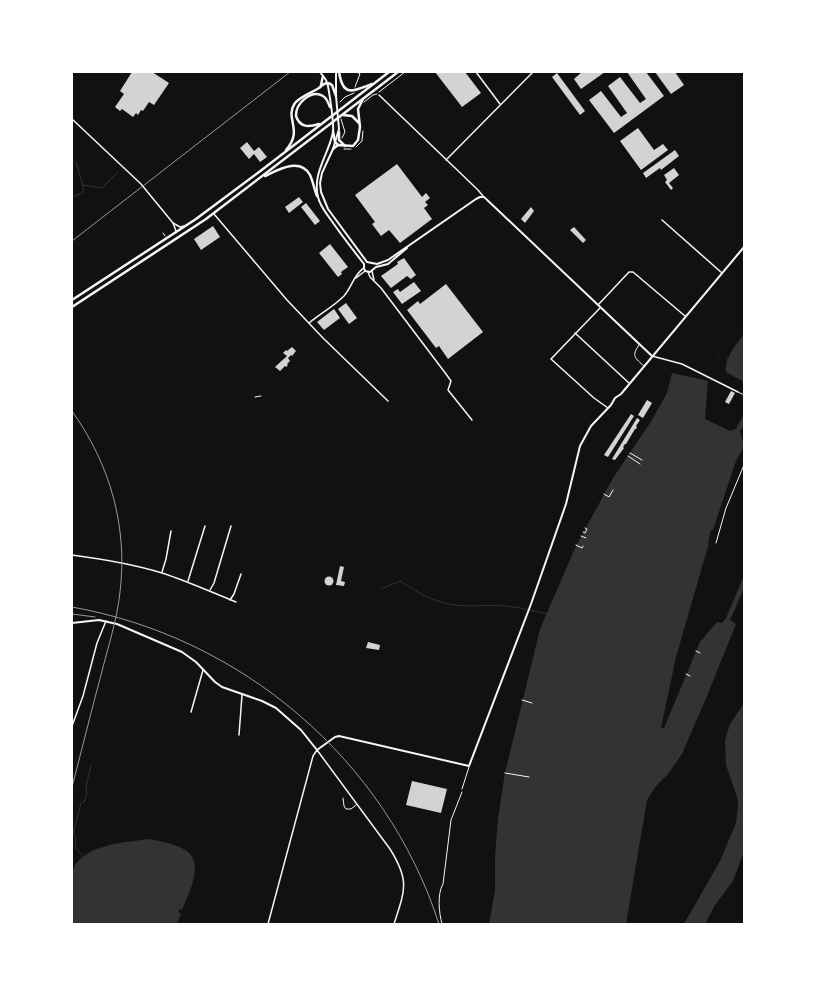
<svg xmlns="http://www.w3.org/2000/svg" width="816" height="996" font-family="'Sofia Sans Condensed',sans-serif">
<rect width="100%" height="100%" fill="#111"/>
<g fill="#333">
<path d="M744,334V382L726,372C724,358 736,345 744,334Z"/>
<polygon points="672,373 708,381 705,419 730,431 736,429 744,414 744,427 743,427 740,431 744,446 736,461 713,530 711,530 708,542 709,543 676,657 661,728 664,728 700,642 717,622 722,623 726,618 744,576 744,588 730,620 736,624 707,696 682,754 668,774 656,786 647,800 626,924 489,924 495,890 495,858 498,818 505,773 540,629 575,548 613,478 650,423 667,393"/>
<polygon points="744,703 744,851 733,881 715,905 705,924 684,924 720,861 736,823 738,805 737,797 726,765 725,740 730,724"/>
<path d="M150,839C162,842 178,844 188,852C204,865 188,895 182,910L180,909L178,912L181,914L177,924H72C72,915 70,874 73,869C84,844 127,842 150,839Z"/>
</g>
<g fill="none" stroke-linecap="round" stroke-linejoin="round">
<g stroke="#333" stroke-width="1">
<polyline points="76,162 83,185"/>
<polyline points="72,197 83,193 83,185 102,188 118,172"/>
<polyline points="718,354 719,355"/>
<polyline points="726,358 728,358"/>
<path d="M381,589L400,581C413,589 426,598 441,602C462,609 483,604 505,606C519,607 533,611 547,614"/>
<polyline points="83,856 75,847 76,839 73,834 81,803 84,802 87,793 86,786 91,766"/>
</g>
</g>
<g fill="#d3d3d3">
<polygon points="132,72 152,72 169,83 154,105 149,102 143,111 141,110 138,115 136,113 133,117 122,109 120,111 115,107 124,94 120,91"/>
<polygon points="435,72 465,72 481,93 462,107"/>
<polygon points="582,72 605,72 581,89 574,79"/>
<polygon points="627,72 646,72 664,96 614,133 589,100 601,91 621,117 627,113 608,86 620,77 640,103 646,99"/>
<polygon points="655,72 675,72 684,85 671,94"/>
<polygon points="557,73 585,111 580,115 552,77"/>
<polygon points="638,128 654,150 663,144 668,150 641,170 620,141"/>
<polygon points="247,142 254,151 259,147 267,157 260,162 254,154 249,159 240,148"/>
<polygon points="675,150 679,156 661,170 660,168 646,178 643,173"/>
<polygon points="397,164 422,197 426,193 430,198 425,202 428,205 424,208 432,219 400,243 389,230 381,236 372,224 375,222 355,195"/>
<polygon points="674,168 679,175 669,183 673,188 671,190 665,182 667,180 664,175"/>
<polygon points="299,197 303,202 289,213 285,207"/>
<polygon points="306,203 320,221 315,225 301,207"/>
<polygon points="531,207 534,211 525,223 521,219"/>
<polygon points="213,226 220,237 201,250 194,239"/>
<polygon points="574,227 586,240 583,243 570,230"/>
<polygon points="330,244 348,267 341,272 342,274 338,277 319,253"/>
<polygon points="404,258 416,275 411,279 407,276 391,288 381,276 398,264 397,262"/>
<polygon points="414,282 421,291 402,304 393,292 398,289 400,292"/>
<polygon points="446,284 483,332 448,359 439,346 436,348 407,310 418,301 420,304"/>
<polygon points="346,303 357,318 349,324 338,309"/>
<polygon points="334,309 340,318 324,330 317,322"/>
<polygon points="292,347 296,351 292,356 291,355 288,358 290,361 287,364 288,365 286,367 285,366 280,371 275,367 287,356 283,353 286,350 287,351"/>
<polygon points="731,391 735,393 729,404 725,402"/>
<polygon points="647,400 652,403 643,418 638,415"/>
<polygon points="631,414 634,416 608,457 604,455"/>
<polygon points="637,418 640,420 636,426 637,427 636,429 635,429 626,444 625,444 623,447 624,448 615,460 612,459"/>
<polygon points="340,566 344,567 341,581 345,582 344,586 336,585"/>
<circle cx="329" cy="581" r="4.5"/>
<polygon points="368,642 380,645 379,650 366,648"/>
<polygon points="412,781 447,789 441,813 406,805"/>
</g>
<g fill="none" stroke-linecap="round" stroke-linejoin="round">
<g stroke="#f5f5f5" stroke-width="1">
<polyline points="355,87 360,74 357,72"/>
<polyline points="379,92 405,72"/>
<polyline points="340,102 345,97 354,93"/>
<polyline points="364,102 373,95 377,94"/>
<polyline points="341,119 345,132 342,138"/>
<polyline points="356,147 362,141 363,131"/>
<polyline points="344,149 351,149"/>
<polyline points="163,233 165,236"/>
<polyline points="255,397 261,396"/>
<polyline points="630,453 642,460"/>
<polyline points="628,456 640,464"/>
<polyline points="604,494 609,497 613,490"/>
<polyline points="583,532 585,533 587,529 585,528"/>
<polyline points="581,536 586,538"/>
<polyline points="576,545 582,548 583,546"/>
<polyline points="696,651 700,653"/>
<polyline points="686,674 690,676"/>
<polyline points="522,700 532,703"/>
<polyline points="505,773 529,777"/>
<path d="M442,924C439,913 437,894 443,884L451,820L462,792"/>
</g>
<g stroke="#f5f5f5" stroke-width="1">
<path d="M639,345C631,356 635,358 644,366"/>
<polyline points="738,392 744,395"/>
<polyline points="716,543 726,508 744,465"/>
<polyline points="462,789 469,767"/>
<polyline points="343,798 344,806 346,809 351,809 356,805"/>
</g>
<g stroke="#f5f5f5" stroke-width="1.5">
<polyline points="476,72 500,104"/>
<polyline points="379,95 478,190 483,196"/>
<polyline points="72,119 141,184 173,223 176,231"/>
<polyline points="446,160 533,72"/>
<polyline points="214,214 287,300 323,338 388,401"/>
<polyline points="662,220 722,273"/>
<polyline points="173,223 180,227 184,226"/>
<polyline points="372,271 374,280"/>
<polyline points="368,272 370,277 381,288 446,374 451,381 448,390 472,420"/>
<polyline points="356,278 365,271"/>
<polyline points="598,305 629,272 633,272 685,316"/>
<polyline points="600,308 551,359 594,398 608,408"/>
<path d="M309,323C320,314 334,306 344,296C352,287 354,274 364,268"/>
<polyline points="575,333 629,383"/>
<polyline points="652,356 682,364 738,392"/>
<path d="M72,555C102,559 133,564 162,573C187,581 211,592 236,602"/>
<polyline points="162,572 166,559 171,531"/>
<polyline points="188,581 205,526"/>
<polyline points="210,590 214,583 231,526"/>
<polyline points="230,600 234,594 241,574"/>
<polyline points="191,712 203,670"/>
<polyline points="72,726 83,696 97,643 106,621"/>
<polyline points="239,735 242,695"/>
<path d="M268,924L313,756L317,750L390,849C410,881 405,890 394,924"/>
</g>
<g stroke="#f5f5f5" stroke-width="2">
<path d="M320,72L326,80L328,86C330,98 334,121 333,132C329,154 312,173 318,197C320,206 326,213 331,220C342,236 353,250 364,264"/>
<polyline points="336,72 336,96 339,129 333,149 322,173 320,183 321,192 328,209 367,262"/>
<polyline points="367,262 377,264 388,260 476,199 480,197 484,197 652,356"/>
<polyline points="364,264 364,268 365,271 370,272 376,267 388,264 407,248"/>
<polyline points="72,623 99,620 117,624 182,652 196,662 215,682 222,687 262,701 276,708 301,730 317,750 335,737 339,736 469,766 531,604 566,504 580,446 591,426 611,405 615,398 621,394 744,247"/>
</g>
<g stroke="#f5f5f5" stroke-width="2.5">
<path d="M339,72C343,98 353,91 372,84"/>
<polyline points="321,85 323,76"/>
<polyline points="343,115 352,116 359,123"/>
<path d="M319,124C309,127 300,128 296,116C295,104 311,89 323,96C327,98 328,103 330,107"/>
<polyline points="333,131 335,142 338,145"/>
<polyline points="339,132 339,140 345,146"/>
<polyline points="333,149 338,145 353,146 358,140 360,127 358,109 363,99"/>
<path d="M286,150C304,130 284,118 295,103C301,96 311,93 319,88C323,84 327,81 332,85L336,96"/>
<path d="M265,176C278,170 300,157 310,175C313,181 314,189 317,196"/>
<polyline points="72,300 196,219 263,169 389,72"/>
<polyline points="72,307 206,219 398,72"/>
</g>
<g stroke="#9a9a9a" stroke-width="1">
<polyline points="72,241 290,72"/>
<path d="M72,411C110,464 128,527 120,592C117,620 108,647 101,675C91,712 82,749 72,787"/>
<path d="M72,607C241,637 386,759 439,924"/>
<polyline points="72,614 95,617"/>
</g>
</g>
<rect width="816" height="996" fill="none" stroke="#ffffff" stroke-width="146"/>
</svg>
